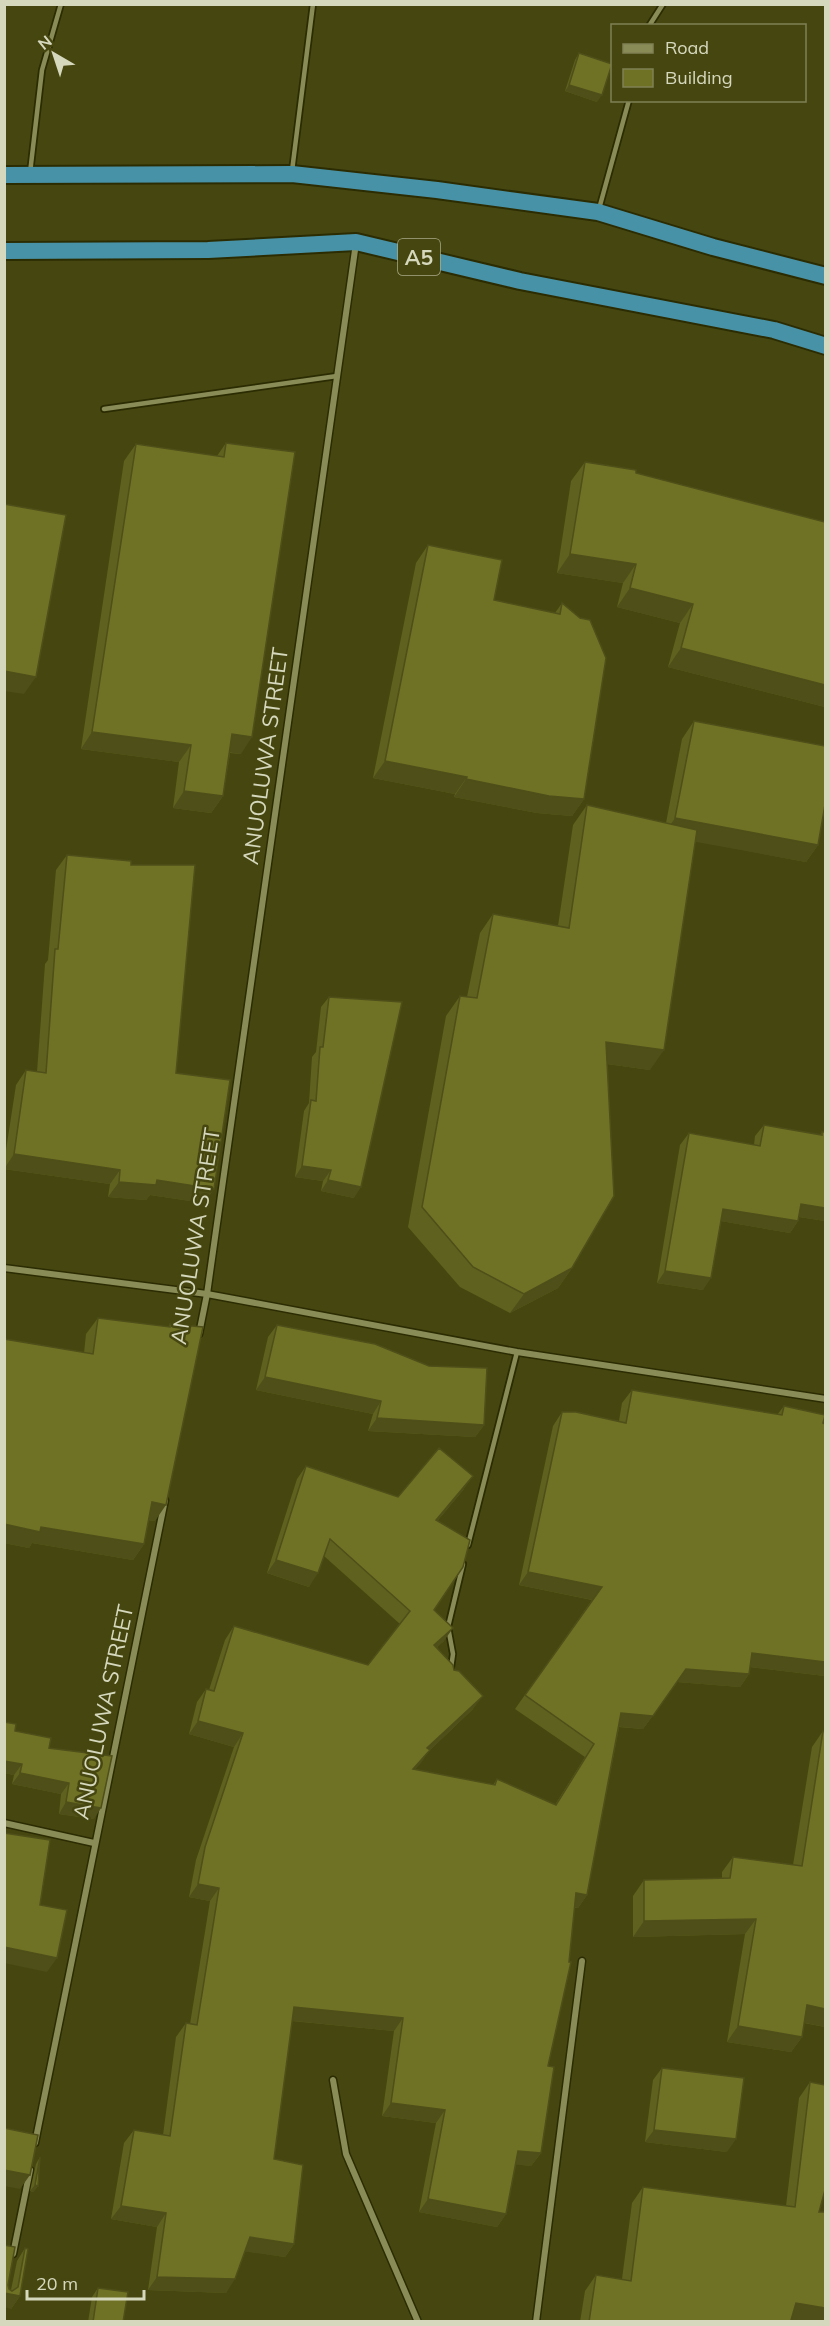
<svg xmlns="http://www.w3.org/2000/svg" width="830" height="2326" font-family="Mulish,sans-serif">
<rect width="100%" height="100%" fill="#464710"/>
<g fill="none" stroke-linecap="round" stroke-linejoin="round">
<defs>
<g id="service">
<polyline points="649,26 663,4"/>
<polyline points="292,171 313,4"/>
<polyline points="30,173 42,70 61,4"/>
<polyline points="599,209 629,100"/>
<polyline points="104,409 337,376"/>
<polyline points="468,1545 517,1352"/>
<polyline points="451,1668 453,1654 448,1627 463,1564"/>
</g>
<g id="minor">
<polyline points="4,1268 207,1294 517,1352 826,1399"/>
<polyline points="199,1334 207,1294 356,243"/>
<polyline points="4,1823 94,1843"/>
<polyline points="333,2080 346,2154 418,2322"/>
<polyline points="35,2143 165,1500"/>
<polyline points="13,2254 30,2170"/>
<polyline points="536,2322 582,1961"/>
</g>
<g id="trunk">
<polyline points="4,175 292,174 437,190 598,212 713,247 826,276"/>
<polyline points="4,251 208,250 356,242 520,281 774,330 826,346"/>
</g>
</defs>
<use href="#service" stroke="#2c2c03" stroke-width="8"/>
<use href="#minor" stroke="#2c2c03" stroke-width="9"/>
<use href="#trunk" stroke="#2c2c03" stroke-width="20"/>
<use href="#service" stroke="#8a8c57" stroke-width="4.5"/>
<use href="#minor" stroke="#8a8c57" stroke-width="6"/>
<use href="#trunk" stroke="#4892a7" stroke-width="16"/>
</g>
<g fill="#5f611f">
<polygon points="579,53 597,102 565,91 575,60"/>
<polygon points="226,443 241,754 230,753 223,796 211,813 173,808 179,762 81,749 124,461 136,444 217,456"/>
<polygon points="585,462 636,473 825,522 825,707 668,667 680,623 617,607 623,583 557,573 571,481"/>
<polygon points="428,545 494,600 555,613 562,603 584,799 572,816 537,813 454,797 455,794 373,778 416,563"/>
<polygon points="694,721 818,845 806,862 695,841 650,1070 607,1064 572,1268 558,1288 510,1313 460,1287 408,1227 446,1016 460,996 467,997 480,933 493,914 558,926 573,825 587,805 666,823 682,739"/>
<polygon points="67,855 131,865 176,1073 214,1189 204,1203 150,1195 146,1200 108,1197 110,1184 4,1169 4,1163 16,1085 26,1070 37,1072 45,964 48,960 56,870"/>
<polygon points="329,997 354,1198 321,1191 323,1181 295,1177 304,1111 309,1103 312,1057 316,1052 321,1007"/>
<polygon points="764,1125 820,1135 822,1132 825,1132 825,1221 799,1217 798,1221 790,1233 721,1221 703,1290 657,1283 680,1145 689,1133 754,1145 755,1136"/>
<polygon points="98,1318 168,1327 170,1324 155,1521 148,1520 144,1544 133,1560 32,1543 29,1548 4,1543 4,1339 84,1353 86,1334"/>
<polygon points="277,1325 484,1425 475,1437 368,1431 373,1414 256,1390 268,1337"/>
<polygon points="632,1390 777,1415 784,1406 823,1423 825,1676 750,1667 749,1674 740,1687 677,1682 643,1729 619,1727 587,1895 578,1908 574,1908 548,2066 541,2153 531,2166 516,2164 506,2214 497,2227 419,2212 436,2123 382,2116 394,2031 292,2021 274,2159 294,2244 285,2257 245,2251 226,2293 148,2290 157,2227 111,2219 124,2143 134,2130 163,2135 176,2037 186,2023 190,2024 210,1901 189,1897 196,1860 234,1747 189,1734 197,1702 206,1689 209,1690 225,1640 234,1626 368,1665 400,1624 324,1556 309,1587 267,1573 297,1479 306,1466 398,1497 464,1489 438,1520 434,1610 444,1641 437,1647 454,1670 473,1709 429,1751 415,1769 493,1785 497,1779 555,1805 585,1757 515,1709 592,1600 519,1585 553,1426 562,1412 619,1421 622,1403"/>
<polygon points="4,1722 15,1731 49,1748 94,1819 59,1814 61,1794 12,1784 14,1775 4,1773"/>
<polygon points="823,1731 825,1732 825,2027 804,2023 802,2037 791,2052 727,2042 745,1934 633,1937 633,1896 644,1880 722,1878 722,1872 733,1857 793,1865 812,1747"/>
<polygon points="662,2068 727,2152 645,2142 653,2080"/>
<polygon points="810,2082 825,2322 801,2322 792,2320 796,2322 580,2322 585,2291 596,2275 622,2279 632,2203 643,2187 786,2206 799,2098"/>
<polygon points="40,2157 38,2186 33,2192 30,2191 36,2164"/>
<polygon points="25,2248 20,2296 11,2309 8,2285 9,2289 11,2290 17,2261"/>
<polygon points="98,2288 123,2322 88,2322 92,2297"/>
</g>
<g fill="#4e4f19">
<polygon points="569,85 602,95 597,102 565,91"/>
<polygon points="570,554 636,564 623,583 557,573"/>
<polygon points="630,588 693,604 680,623 617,607"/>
<polygon points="681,648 825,685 825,707 668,667"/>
<polygon points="4,671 36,677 24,694 4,691"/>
<polygon points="92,732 191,745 179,762 81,749"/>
<polygon points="232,734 252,737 241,754 220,751"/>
<polygon points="385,761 467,777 455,794 373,778"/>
<polygon points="466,779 584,799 572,816 537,813 454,797"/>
<polygon points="184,791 223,796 211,813 173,808"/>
<polygon points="675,818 818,845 806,862 663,836"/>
<polygon points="606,1042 664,1050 650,1070 593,1062"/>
<polygon points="14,1154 120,1170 110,1184 4,1169"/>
<polygon points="302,1166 331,1170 323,1181 295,1177"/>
<polygon points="157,1180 214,1189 204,1203 150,1195 146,1200 108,1197 119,1182"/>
<polygon points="328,1180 361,1187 354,1198 321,1191"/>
<polygon points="801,1204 825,1208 825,1221 793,1216"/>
<polygon points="723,1209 798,1221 790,1233 715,1220"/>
<polygon points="572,1268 558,1288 510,1313 524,1294"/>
<polygon points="665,1271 711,1278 703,1290 657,1283"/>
<polygon points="265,1377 381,1401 373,1414 256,1390"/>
<polygon points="377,1418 484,1425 475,1437 368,1431"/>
<polygon points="473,1476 464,1489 427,1533 436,1520"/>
<polygon points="152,1502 166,1505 155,1521 140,1519"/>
<polygon points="4,1524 41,1527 144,1544 133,1560 32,1543 29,1548 4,1543"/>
<polygon points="276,1560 318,1573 309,1587 267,1573"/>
<polygon points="528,1572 602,1587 593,1600 519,1585"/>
<polygon points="453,1628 444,1641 425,1658 434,1645"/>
<polygon points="752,1653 825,1662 825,1676 742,1666"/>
<polygon points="686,1669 749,1674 740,1687 677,1682 643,1729 612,1726 621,1713"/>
<polygon points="483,1696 473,1709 429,1751 421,1763 404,1782 427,1748"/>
<polygon points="198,1721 243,1733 234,1747 189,1734"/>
<polygon points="4,1761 22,1764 14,1775 4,1773"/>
<polygon points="20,1773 69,1783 61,1794 12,1784"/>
<polygon points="66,1802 101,1808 94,1819 59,1814"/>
<polygon points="198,1884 219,1888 210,1901 189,1897"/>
<polygon points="576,1893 587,1895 578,1908 567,1906"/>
<polygon points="756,1919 745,1934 633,1937 644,1921"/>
<polygon points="4,1947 57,1958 47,1972 4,1963"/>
<polygon points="807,2005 825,2009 825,2027 796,2021"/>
<polygon points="294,2007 403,2018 394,2031 284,2020"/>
<polygon points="738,2026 802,2037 791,2052 727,2042"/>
<polygon points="391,2103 445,2110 436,2123 382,2116"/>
<polygon points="654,2130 736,2139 727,2152 645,2142"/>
<polygon points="518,2151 541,2153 531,2166 509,2164"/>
<polygon points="4,2170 30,2175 20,2189 4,2186"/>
<polygon points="35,2185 38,2186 33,2192 30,2191"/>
<polygon points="428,2199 506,2214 497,2227 419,2212"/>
<polygon points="121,2206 166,2213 157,2227 111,2219"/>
<polygon points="250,2237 294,2244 285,2257 241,2251"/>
<polygon points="157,2277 235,2279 226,2293 148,2290"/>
<polygon points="4,2293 20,2296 11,2309 4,2307"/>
<polygon points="796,2303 825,2308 825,2322 801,2322 785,2319"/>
</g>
<g fill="#6f7124" stroke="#4e4f19" stroke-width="1.5">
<polygon points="579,53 612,64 602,95 569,85"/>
<polygon points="226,443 295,452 252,737 232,734 223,796 184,791 191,745 92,732 136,444 224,457"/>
<polygon points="585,462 636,470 636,473 825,522 825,685 681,648 693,604 630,588 636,564 570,554"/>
<polygon points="4,504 66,515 36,677 4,671"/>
<polygon points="428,545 502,560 494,600 560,614 562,603 580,618 590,620 606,658 584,799 549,796 466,779 467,777 385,761"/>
<polygon points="694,721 825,746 825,805 818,845 675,818"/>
<polygon points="587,805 697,830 664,1050 606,1042 614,1196 572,1268 524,1294 473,1267 422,1207 460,996 477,998 493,914 569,928"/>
<polygon points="67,855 131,861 131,865 195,865 176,1073 230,1080 214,1189 157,1180 156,1185 119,1182 120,1170 14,1154 26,1070 46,1073 55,949 58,949"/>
<polygon points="329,997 402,1002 361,1187 328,1180 331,1170 302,1166 311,1100 316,1101 320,1047 323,1047"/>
<polygon points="764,1125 822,1135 822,1132 825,1132 825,1208 801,1204 798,1221 723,1209 711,1278 665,1271 689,1133 760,1146"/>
<polygon points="98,1318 170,1327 170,1324 203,1327 166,1505 152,1502 144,1544 41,1527 40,1532 4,1524 4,1339 93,1354"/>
<polygon points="277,1325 375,1344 429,1366 487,1368 484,1425 377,1418 381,1401 265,1377"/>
<polygon points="632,1390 782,1415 784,1406 825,1415 823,1423 825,1424 825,1662 752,1653 749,1674 686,1669 653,1716 621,1713 587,1895 576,1893 569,1962 571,1962 548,2066 554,2067 541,2153 518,2151 506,2214 428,2199 445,2110 391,2103 403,2018 294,2007 274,2159 303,2165 294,2244 250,2237 235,2279 157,2277 166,2213 121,2206 134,2130 170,2136 186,2023 197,2025 219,1888 198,1884 205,1847 243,1733 198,1721 206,1689 214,1691 234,1626 368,1665 410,1611 330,1539 318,1573 276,1560 306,1466 398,1497 439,1448 473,1476 436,1520 470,1540 463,1567 434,1610 453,1628 434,1645 453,1665 454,1670 459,1671 483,1696 427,1748 430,1750 413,1769 495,1785 497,1779 556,1805 594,1744 525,1695 602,1587 528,1572 562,1412 576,1412 626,1423"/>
<polygon points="4,1722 16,1724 15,1731 51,1738 49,1748 112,1756 101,1808 66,1802 69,1783 20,1773 22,1764 4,1761"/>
<polygon points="823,1731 825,1732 825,2009 807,2005 802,2037 738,2026 756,1919 644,1921 644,1880 730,1878 733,1857 802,1866"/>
<polygon points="4,1833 50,1840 40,1905 67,1910 57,1958 4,1947"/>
<polygon points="662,2068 744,2078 736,2139 654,2130"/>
<polygon points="810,2082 825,2085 825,2190 819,2212 825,2212 825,2308 796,2303 791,2320 796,2322 589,2322 596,2275 631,2281 643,2187 795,2207"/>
<polygon points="4,2128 38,2135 30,2175 4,2170"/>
<polygon points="40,2157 38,2186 35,2185"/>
<polygon points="4,2245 15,2247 8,2285 9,2289 12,2291 18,2287 25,2248 28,2249 20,2296 4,2293"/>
<polygon points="98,2288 128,2292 123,2322 93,2322"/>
</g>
<g text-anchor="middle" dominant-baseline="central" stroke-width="5" stroke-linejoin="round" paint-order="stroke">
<rect fill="#464710" stroke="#abac89" stroke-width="1.5" x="398" y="239" width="42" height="36" rx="4.5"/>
<g font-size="21" font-weight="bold" fill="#d6d8bd">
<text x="419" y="257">A5</text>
</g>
<g font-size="22" fill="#d6d8bd" stroke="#464710">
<text transform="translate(265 756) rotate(-82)">ANUOLUWA STREET</text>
<text transform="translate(195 1236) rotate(-81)">ANUOLUWA STREET</text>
<text transform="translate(103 1712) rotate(-78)">ANUOLUWA STREET</text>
</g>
</g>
<rect width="830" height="2326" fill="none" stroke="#d6d8bd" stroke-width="12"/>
<rect x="611" y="24" width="195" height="78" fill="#464710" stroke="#808155" stroke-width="1.5"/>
<rect x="623" y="44" width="30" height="9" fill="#8a8c57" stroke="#808155" stroke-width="1.5"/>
<text x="665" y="54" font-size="18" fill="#d6d8bd">Road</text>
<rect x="623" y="69" width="30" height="18" fill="#6f7124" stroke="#808155" stroke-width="1.5"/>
<text x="665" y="84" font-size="18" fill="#d6d8bd">Building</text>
<g transform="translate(54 54) rotate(321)" stroke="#464710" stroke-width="4.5" paint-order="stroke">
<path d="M0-4.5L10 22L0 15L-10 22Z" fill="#d6d8bd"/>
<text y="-9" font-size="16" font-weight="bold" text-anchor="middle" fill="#d6d8bd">N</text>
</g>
<path d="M27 2290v9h117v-9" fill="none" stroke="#d6d8bd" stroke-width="3"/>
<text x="36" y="2290" font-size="18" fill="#d6d8bd" stroke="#464710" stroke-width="4.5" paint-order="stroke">20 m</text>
</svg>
